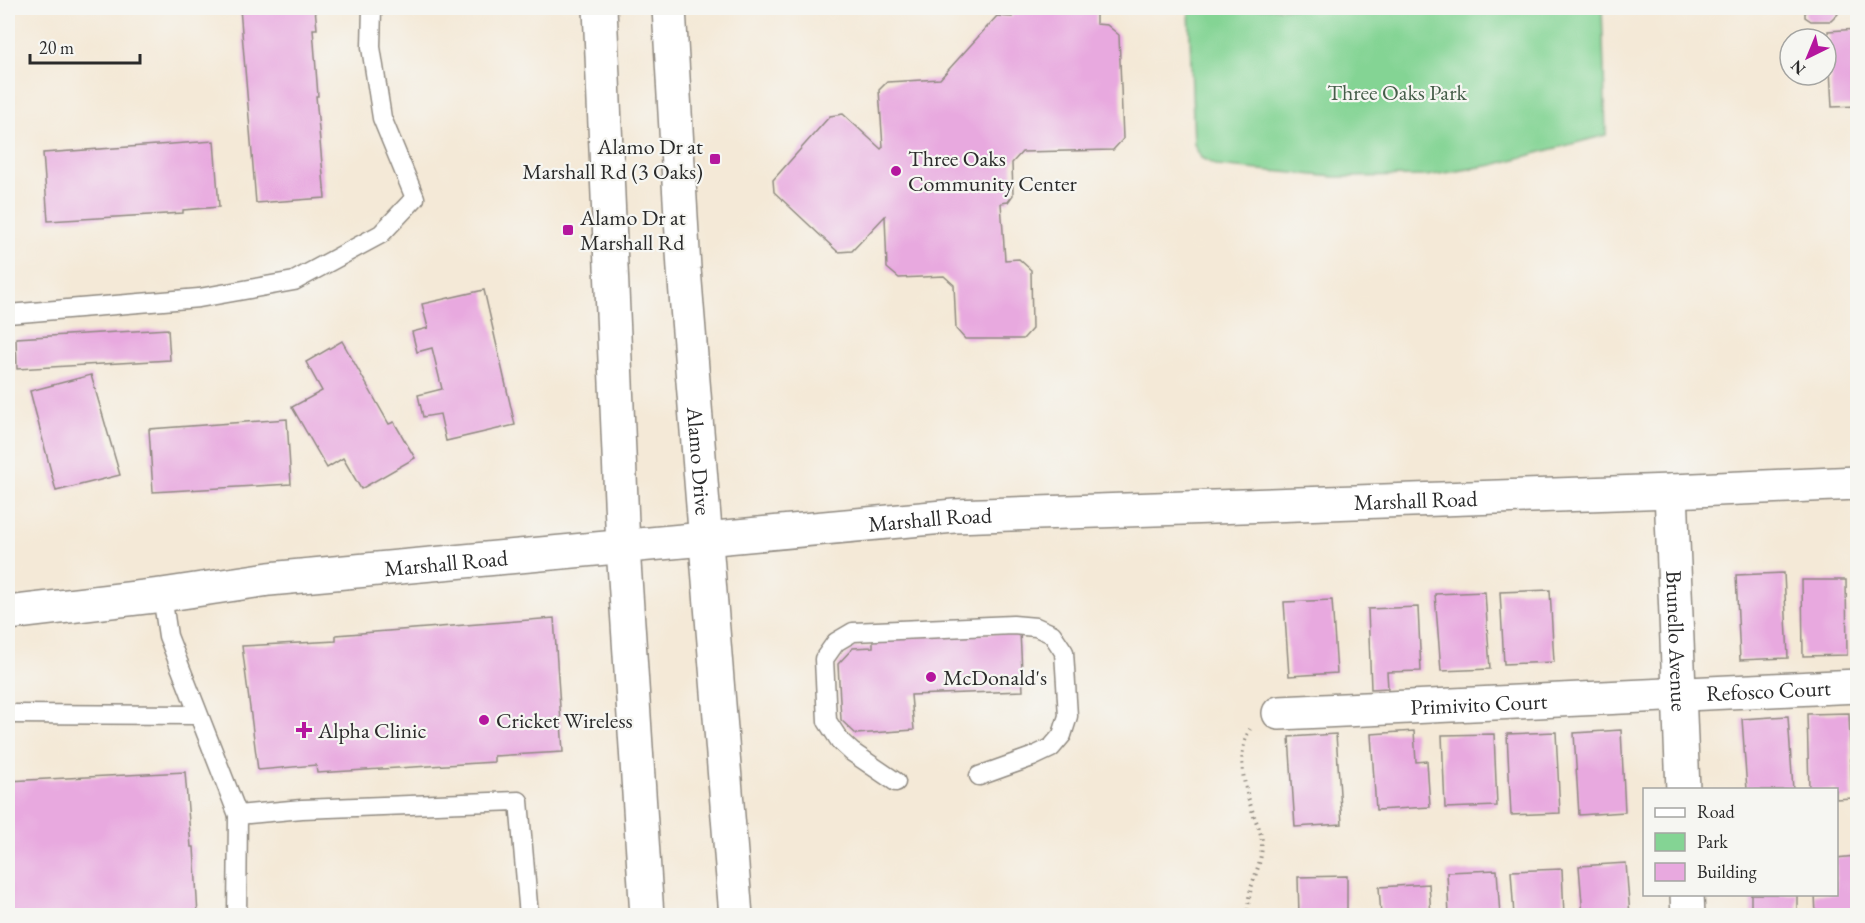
<svg xmlns="http://www.w3.org/2000/svg" width="1865" height="923" font-family="'EB Garamond',serif">
<rect width="100%" height="100%" fill="#f6f6f2"/>
<filter id="ink" filterUnits="userSpaceOnUse"><feTurbulence type="fractalNoise" baseFrequency=".0167" numOctaves="2"/><feDisplacementMap in="SourceGraphic" scale="12" xChannelSelector="R" yChannelSelector="G"/><feConvolveMatrix kernelMatrix="1 2 1 2 8 2 1 2 1" color-interpolation-filters="sRGB"/></filter>
<filter id="wash" filterUnits="userSpaceOnUse"><feTurbulence type="fractalNoise" baseFrequency=".008" numOctaves="4" result="noise"/><feDisplacementMap in="SourceGraphic" scale="24" xChannelSelector="R" yChannelSelector="G"/><feGaussianBlur stdDeviation="1.35" result="paint"/><feColorMatrix in="noise" values="0 0 0 0 0 0 0 0 0 0 0 0 0 0 0 0 0 1.4 0 .05"/><feComposite in="paint" operator="in"/></filter>
<g filter="url(#wash)">
<rect width="100%" height="100%" fill="#f4e9d7"/>
<polygon fill="#84d494" stroke="#588060" stroke-width="1.5" points="1189,8 1602,8 1606,135 1493,165 1427,176 1335,177 1217,166 1201,158 1194,144"/>
<g id="blocks">
<g fill="#e8a9df">
<polygon points="240,8 315,8 317,29 313,29 318,96 316,96 325,198 256,203"/>
<polygon points="1012,8 1096,8 1096,24 1107,25 1119,35 1123,139 1113,150 1022,152 1012,163 1013,195 1008,202 1001,203 1005,260 1019,259 1031,270 1032,329 1023,339 965,339 956,329 954,285 944,276 899,278 887,268 885,216 852,251 838,252 774,192 773,180 830,116 843,114 881,149 883,147 879,90 887,82 940,79 997,16 1012,17"/>
<polygon points="1805,8 1838,8 1838,14 1831,21 1811,21 1805,17"/>
<polygon points="1858,29 1858,106 1832,107 1828,31"/>
<polygon points="214,141 219,207 183,210 183,213 48,221 43,153"/>
<polygon points="484,290 515,425 446,441 440,414 423,417 418,395 442,389 432,348 417,352 412,332 428,328 422,304"/>
<polygon points="168,329 170,360 17,369 16,338"/>
<polygon points="342,341 389,424 394,422 415,458 361,489 343,458 327,468 292,407 322,391 306,362"/>
<polygon points="91,375 120,475 56,491 30,391"/>
<polygon points="287,419 291,484 153,492 149,429"/>
<polygon points="1784,573 1788,658 1740,660 1736,575"/>
<polygon points="1802,580 1846,580 1847,655 1803,656"/>
<polygon points="1550,590 1554,662 1504,664 1500,592"/>
<polygon points="1485,592 1490,669 1441,671 1435,594"/>
<polygon points="1332,600 1337,673 1289,676 1284,602"/>
<polygon points="1418,607 1421,671 1387,672 1388,688 1371,689 1368,609"/>
<polygon points="554,618 563,752 494,756 494,762 317,773 316,765 258,770 242,646 336,641 336,635"/>
<polygon points="1020,632 1023,691 911,695 914,730 856,734 841,720 838,664 853,648 873,647 873,638"/>
<polygon points="1849,713 1852,798 1836,799 1836,790 1809,790 1807,714"/>
<polygon points="1788,716 1793,790 1747,790 1742,719"/>
<polygon points="1621,730 1625,812 1579,815 1574,733"/>
<polygon points="1414,731 1416,762 1427,761 1430,807 1376,810 1371,734"/>
<polygon points="1556,732 1560,813 1511,815 1507,734"/>
<polygon points="1336,734 1342,824 1295,827 1289,737"/>
<polygon points="1494,734 1497,806 1445,808 1442,735"/>
<polygon points="185,772 191,847 194,847 198,916 9,916 8,781"/>
<polygon points="1856,856 1858,916 1816,916 1815,894 1836,894 1836,858"/>
<polygon points="1626,863 1630,916 1583,916 1579,866"/>
<polygon points="1562,869 1564,916 1514,916 1511,871"/>
<polygon points="1497,870 1500,916 1449,916 1447,872"/>
<polygon points="1347,876 1347,916 1299,916 1298,877"/>
<polygon points="1429,884 1431,916 1381,916 1379,887"/>
<rect x="1751" y="894" width="46" height="22"/>
</g>
</g>
</g>
<g filter="url(#ink)">
<use href="#blocks" fill-opacity="0" stroke="#908a81" stroke-width="1.5"/>
<g fill="none" stroke-linecap="round" stroke-linejoin="round">
<defs>
<g id="service">
<polyline points="8,314 199,298 294,281 381,234 415,198 382,118 371,47 372,8"/>
<polyline points="162,595 168,636 238,815"/>
<polyline points="8,714 197,715"/>
<polyline points="896,782 852,752 840,741 827,721 824,659 836,642 853,632 1013,625 1036,627 1052,634 1064,652 1068,716 1062,735 1051,748 1032,757 979,776"/>
<polyline points="237,916 238,815 302,809 519,801 529,916"/>
</g>
<g id="minor">
<path id="s1" d="M1671,491L1683,790"/>
<path id="s2" d="M1279,713L1858,686"/>
<polyline points="1687,894 1688,916"/>
</g>
<g id="tertiary">
<path id="s3" d="M8,613L162,595L269,579L954,516L1671,491L1858,483"/>
</g>
<g id="secondary">
<polyline points="600,8 623,547 647,916"/>
<path id="s4" d="M669,8L684,269L736,916"/>
</g>
</defs>
<use href="#service" stroke="#908a81" stroke-width="21"/>
<use href="#minor" stroke="#908a81" stroke-width="36"/>
<use href="#tertiary" stroke="#908a81" stroke-width="36"/>
<use href="#secondary" stroke="#908a81" stroke-width="36"/>
<path stroke="#908a81" stroke-width="4" stroke-dasharray="1.5 4.5" stroke-linecap="butt" d="M1247,916C1248,906 1249,896 1251,888C1256,872 1262,860 1262,843C1262,833 1257,824 1254,816C1245,789 1235,756 1250,729"/>
<use href="#service" stroke="#fff" stroke-width="18"/>
<use href="#minor" stroke="#fff" stroke-width="33"/>
<use href="#tertiary" stroke="#fff" stroke-width="33"/>
<use href="#secondary" stroke="#fff" stroke-width="33"/>
</g>
</g>
<g fill="#b5179e" stroke="#f6f6f2" stroke-width="2">
<rect x="709" y="153" width="12" height="12" rx="3"/>
<circle cx="896" cy="171" r="6"/>
<rect x="562" y="224" width="12" height="12" rx="3"/>
<circle cx="931" cy="677" r="6"/>
<circle cx="484" cy="720" r="6"/>
<path d="M301 721h6v6h6v6h-6v6h-6v-6h-6v-6h6z"/>
</g>
<g text-anchor="middle" dominant-baseline="central" stroke-width="4.5" stroke-linejoin="round" paint-order="stroke">
<g font-size="22" fill="#465e4a" stroke="#f6f6f2">
<text x="1397" y="92">Three Oaks Park</text>
</g>
<g font-size="22" fill="#2b2b2b" stroke="#f6f6f2" text-anchor="start">
<text x="703" y="146" text-anchor="end">Alamo Dr at<tspan x="703" dy="25">Marshall Rd (3 Oaks)</tspan></text>
<text x="908" y="158">Three Oaks<tspan x="908" dy="25">Community Center</tspan></text>
<text x="580" y="217">Alamo Dr at<tspan x="580" dy="25">Marshall Rd</tspan></text>
<text x="943" y="677">McDonald's</text>
<text x="496" y="720">Cricket Wireless</text>
<text x="318" y="730">Alpha Clinic</text>
</g>
<g font-size="22" fill="#2b2b2b" stroke="#f6f6f2">
<text stroke="none"><textPath href="#s4" startOffset="454">Alamo Drive</textPath></text>
<text stroke="none"><textPath href="#s3" startOffset="1413">Marshall Road</textPath></text>
<text stroke="none"><textPath href="#s3" startOffset="927">Marshall Road</textPath></text>
<text stroke="none"><textPath href="#s3" startOffset="441">Marshall Road</textPath></text>
<text stroke="none"><textPath href="#s1" startOffset="150">Brunello Avenue</textPath></text>
<text stroke="none"><textPath href="#s2" startOffset="490">Refosco Court</textPath></text>
<text stroke="none"><textPath href="#s2" startOffset="200">Primivito Court</textPath></text>
</g>
</g>
<rect width="1865" height="923" fill="none" stroke="#f6f6f2" stroke-width="30"/>
<rect x="1643" y="788" width="195" height="108" fill="#f6f6f2" stroke="#a5a5a2" stroke-width="1.5"/>
<rect x="1655" y="808" width="30" height="9" fill="#ffffff" stroke="#a5a5a2" stroke-width="1.5"/>
<text x="1697" y="818" font-size="18" fill="#2b2b2b">Road</text>
<rect x="1655" y="833" width="30" height="18" fill="#84d494" stroke="#a5a5a2" stroke-width="1.5"/>
<text x="1697" y="848" font-size="18" fill="#2b2b2b">Park</text>
<rect x="1655" y="863" width="30" height="18" fill="#e8a9df" stroke="#a5a5a2" stroke-width="1.5"/>
<text x="1697" y="878" font-size="18" fill="#2b2b2b">Building</text>
<g transform="translate(1808 57) rotate(223)"><circle r="28" fill="#f6f6f2" stroke="#a5a5a2" stroke-width="1.5"/>
<path d="M0-4.5L10 22L0 15L-10 22Z" fill="#b5179e"/>
<text y="-9" font-size="16" font-weight="bold" text-anchor="middle" fill="#2b2b2b">N</text>
</g>
<path d="M30 54v9h110v-9" fill="none" stroke="#2b2b2b" stroke-width="3"/>
<text x="39" y="54" font-size="18" fill="#2b2b2b" stroke="#f6f6f2" stroke-width="4.5" paint-order="stroke">20 m</text>
</svg>
